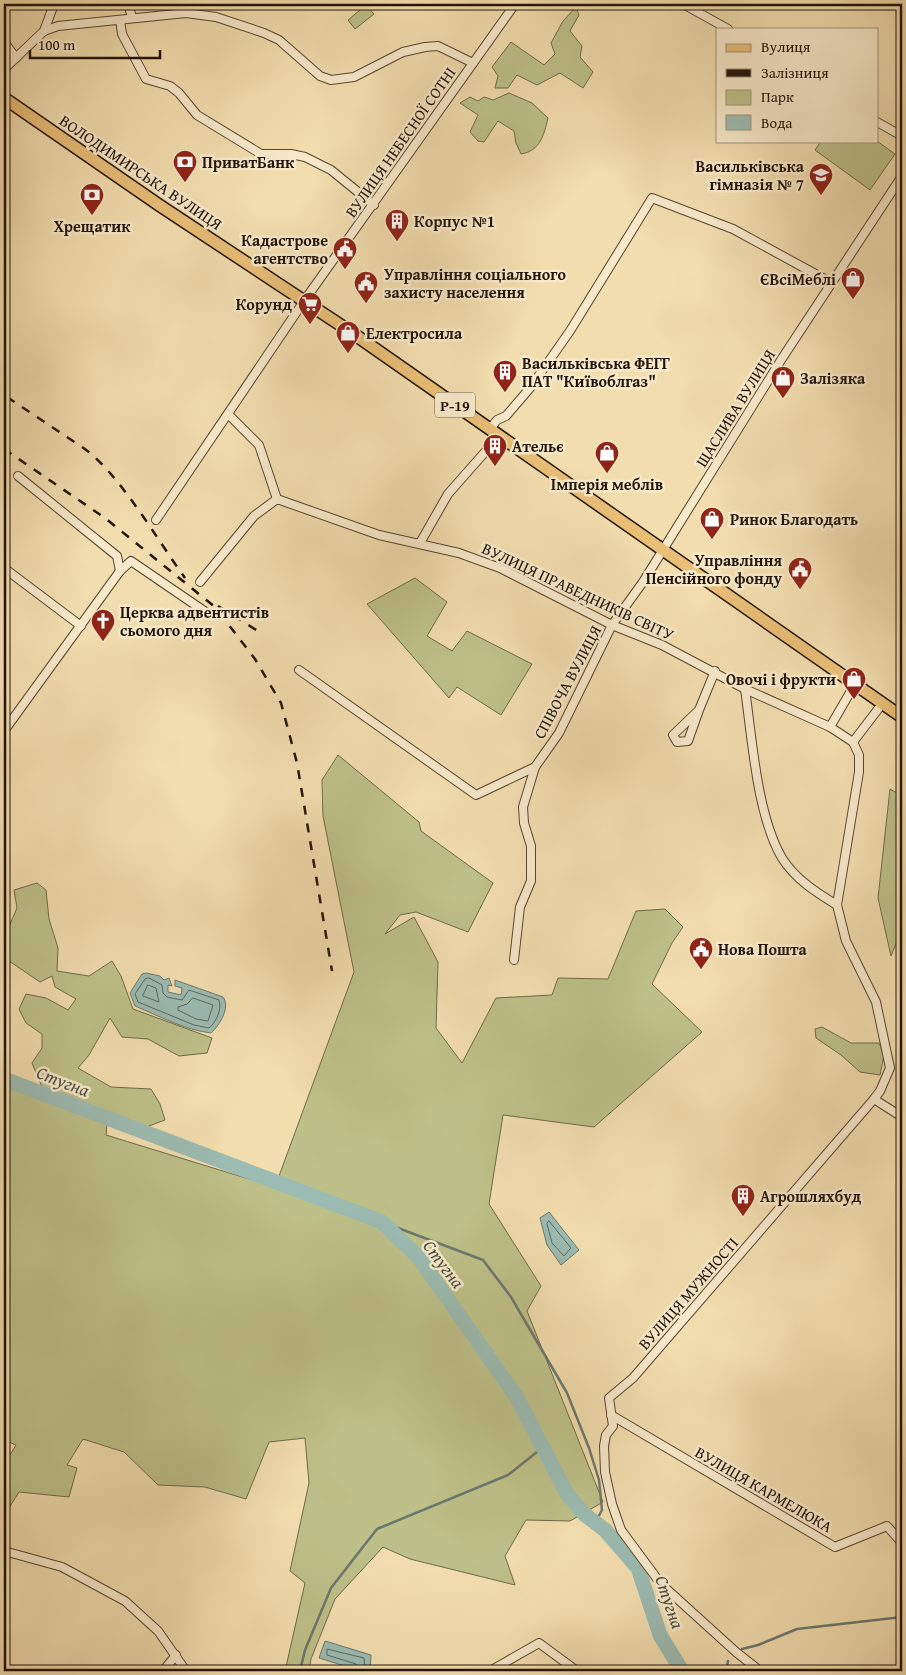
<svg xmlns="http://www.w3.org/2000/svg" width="906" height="1675" font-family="'Gentium Book Plus',serif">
<rect width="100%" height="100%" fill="#f2ddae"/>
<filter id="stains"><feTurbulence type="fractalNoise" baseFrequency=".004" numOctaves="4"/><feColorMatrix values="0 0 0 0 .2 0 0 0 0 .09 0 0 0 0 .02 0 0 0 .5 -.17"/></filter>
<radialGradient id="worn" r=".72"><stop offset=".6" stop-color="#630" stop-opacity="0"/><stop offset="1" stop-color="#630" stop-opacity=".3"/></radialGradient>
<g fill="#bdc088" stroke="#6f6a49">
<polygon points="366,5 374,14 355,29 348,20"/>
<polygon points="576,7 579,15 570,31 582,46 580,57 593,72 583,88 560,73 537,85 517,75 508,88 495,88 498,76 492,67 511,42 544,65 555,54 551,43 563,21"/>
<path d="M509,93L532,103L548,118C544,135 540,151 521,154L516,143L514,131L498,121L484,142L478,141L470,132L478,115L460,103L470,97L478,101L484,97L493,100Z"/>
<polygon points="821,141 877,141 895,154 870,190 815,150"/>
<polygon points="415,578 447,602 427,636 452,651 467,631 532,664 501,715 457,687 449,698 367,604"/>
<polygon points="338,755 419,822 421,831 493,883 468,932 416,912 400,915 385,934 414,917 438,962 436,1028 462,1063 496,998 552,995 558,978 608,979 636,911 665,909 683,927 672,943 652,984 702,1032 594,1127 503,1115 489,1204 541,1286 527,1311 603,1502 570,1521 526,1520 505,1556 515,1585 410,1559 383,1547 335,1599 311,1659 309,1671 285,1671 305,1583 290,1571 309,1483 305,1438 269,1442 246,1499 205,1487 158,1485 124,1452 83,1439 67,1465 77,1468 69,1497 19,1492 7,1511 9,1519 4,1526 4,1503 8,1491 4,1465 16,1445 9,1442 4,1433 4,1086 107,1124 106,1135 275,1187 354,972 323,816 322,780"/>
<polygon points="890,789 902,796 902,929 891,956 878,898"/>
<polygon points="37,883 46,890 49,919 58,948 57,971 89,976 112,961 121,976 133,1009 212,1038 207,1053 179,1056 148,1039 122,1037 110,1018 89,1055 78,1068 111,1087 151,1089 160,1104 165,1120 146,1127 42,1087 32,1063 42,1048 42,1034 26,1023 19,1009 26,994 46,998 68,1010 76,999 55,987 52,976 40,982 9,961 7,931 17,908 14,890"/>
<polygon points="822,1027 851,1043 879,1043 884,1055 880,1075 860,1072 841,1055 816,1038 815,1029"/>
</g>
<g fill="#9cbbb2" stroke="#6b786f">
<path d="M146,973L160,976L164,980L169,978L172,986L168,985V992L181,995L182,988L175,986V980L223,997C231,1007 219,1026 211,1033C185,1030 159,1016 135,1006L130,993L142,974Z"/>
<polygon points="549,1212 579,1250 561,1265 547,1245 540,1218"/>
<polygon points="325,1641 371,1655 370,1671 361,1671 319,1658"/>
</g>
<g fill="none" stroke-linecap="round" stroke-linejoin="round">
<g stroke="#5e685e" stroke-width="1">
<path d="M149,978L162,985L163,993L167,997L182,1000L189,990L219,1000C222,1010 216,1022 209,1028L194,1025L138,1002L135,994L145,979Z"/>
<polygon points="148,985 156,988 159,1002 143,996"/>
<polygon points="193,998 213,1005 208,1021 196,1019 178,1010 178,1007 187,1004"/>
<polygon points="549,1221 571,1248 564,1256 552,1243 547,1224"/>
<polyline points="359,1671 356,1664 327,1655 327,1649 364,1658 365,1671"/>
</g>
<g stroke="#6b786f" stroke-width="2.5">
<polyline points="382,1222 483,1260 511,1297 567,1393 589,1448 599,1480 602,1510 596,1521"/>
<polyline points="742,1649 758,1645 797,1629 902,1617"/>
<polyline points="300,1671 305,1650 331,1588 377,1529 508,1475 542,1448"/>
<polyline points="726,1671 728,1661"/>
</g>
<polyline stroke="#9cbbb2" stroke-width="15" points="4,1079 382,1222 419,1258 516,1396 567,1494 584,1514 605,1530 638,1568 660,1635 682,1671"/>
<defs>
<g id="street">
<polyline points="128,4 132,17"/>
<polyline points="683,4 728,29"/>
<polyline points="120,20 122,34 146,79 170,86 179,93 197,115 261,154 291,154 305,157 331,170 374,205"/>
<polyline points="44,31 54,4"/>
<polyline points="4,42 16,58"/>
<polyline points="4,69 44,31 58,26 186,13 216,17 264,33 279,40 320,76 331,80 354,77 403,52 425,47 438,46 473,63"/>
<polyline points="877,122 902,136"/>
<polyline points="229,415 259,445 277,499"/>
<polyline points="490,429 497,420 506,416 530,388 570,331 652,198 733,229 832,283"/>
<polyline points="18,476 117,556 120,571"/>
<polyline points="156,520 304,301 515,4"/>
<polyline points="420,543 448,494 485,452"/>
<polyline points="4,568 81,626"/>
<polyline points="200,582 254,516 277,499 379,535 459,553 500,568 612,625 662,645 745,689 830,727"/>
<polyline points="299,670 476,795 535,767 559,733 612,625 643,582 781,360 902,176"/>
<polyline points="855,684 830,727 853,742 882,704"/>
<path d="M745,689C752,738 757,816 782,858C795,879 817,893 837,905"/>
<polyline points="699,710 688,741 677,742 673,735 699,710 715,671"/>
<polyline points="4,731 120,571 131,561 210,615"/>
<polyline points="514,960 520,907 531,881 531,846 524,823 523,807 535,767"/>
<polyline points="874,1099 902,1117"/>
<polyline points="611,1415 835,1547 887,1526 902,1543"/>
<polyline points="4,1551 62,1567 125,1601 158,1631 186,1671"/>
<polyline points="163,1671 176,1655"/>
<polyline points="490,1671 539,1643 577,1671"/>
<polyline points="760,1671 736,1652 661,1584 621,1530 612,1504 605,1472 604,1446 606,1435 613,1426 609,1398 633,1378 874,1099 880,1091 890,1068 876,1002 846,941 837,905 859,772 859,755 853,742"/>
</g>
<polyline id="primary" points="4,98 159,205 351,332 902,717"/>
</defs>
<use href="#street" stroke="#554633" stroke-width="10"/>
<use href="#primary" stroke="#21140a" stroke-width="14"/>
<use href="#street" stroke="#f7e9ca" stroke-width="8"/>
<use href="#primary" stroke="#e9be77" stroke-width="11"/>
<g stroke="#21140a" stroke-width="2.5" stroke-dasharray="9 9" stroke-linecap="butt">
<polyline points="7,397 76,443"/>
<path d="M82,447C118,471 158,541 185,578"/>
<polyline points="4,449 105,518 215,607 255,659 281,703 297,763 332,971"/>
<polyline points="218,606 261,633"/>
</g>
</g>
<defs>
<symbol id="bank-pin" viewBox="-11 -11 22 30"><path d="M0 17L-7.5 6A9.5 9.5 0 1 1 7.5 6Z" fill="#8f2418" stroke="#f7e9ca"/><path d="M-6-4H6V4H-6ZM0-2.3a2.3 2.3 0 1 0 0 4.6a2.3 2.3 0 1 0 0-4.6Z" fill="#fff"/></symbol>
<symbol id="school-pin" viewBox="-11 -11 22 30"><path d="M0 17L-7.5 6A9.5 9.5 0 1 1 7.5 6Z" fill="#8f2418" stroke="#f7e9ca"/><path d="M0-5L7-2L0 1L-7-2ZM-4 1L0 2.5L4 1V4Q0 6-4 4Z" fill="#fff"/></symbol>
<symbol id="building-pin" viewBox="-11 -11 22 30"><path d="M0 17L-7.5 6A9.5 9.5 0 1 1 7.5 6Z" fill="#8f2418" stroke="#f7e9ca"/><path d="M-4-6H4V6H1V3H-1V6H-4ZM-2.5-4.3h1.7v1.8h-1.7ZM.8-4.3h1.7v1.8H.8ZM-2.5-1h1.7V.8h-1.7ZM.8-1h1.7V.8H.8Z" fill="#fff"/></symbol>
<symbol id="civic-pin" viewBox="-11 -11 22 30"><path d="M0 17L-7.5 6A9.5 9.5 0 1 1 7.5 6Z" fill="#8f2418" stroke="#f7e9ca"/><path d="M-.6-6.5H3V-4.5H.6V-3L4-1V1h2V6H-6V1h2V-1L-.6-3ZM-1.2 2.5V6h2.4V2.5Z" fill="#fff"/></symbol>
<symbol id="shop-pin" viewBox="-11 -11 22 30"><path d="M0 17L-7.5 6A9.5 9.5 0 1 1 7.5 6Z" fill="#8f2418" stroke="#f7e9ca"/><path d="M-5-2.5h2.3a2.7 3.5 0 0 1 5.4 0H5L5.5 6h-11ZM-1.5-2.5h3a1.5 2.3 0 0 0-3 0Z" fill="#fff"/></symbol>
<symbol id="supermarket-pin" viewBox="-11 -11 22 30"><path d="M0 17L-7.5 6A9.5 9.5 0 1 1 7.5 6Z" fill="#8f2418" stroke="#f7e9ca"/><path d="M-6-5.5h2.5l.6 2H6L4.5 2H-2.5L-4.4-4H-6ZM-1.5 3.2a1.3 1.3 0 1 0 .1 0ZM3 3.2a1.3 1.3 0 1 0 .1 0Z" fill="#fff"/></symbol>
<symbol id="church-pin" viewBox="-11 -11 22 30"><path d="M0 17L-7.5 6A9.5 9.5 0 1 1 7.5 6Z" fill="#8f2418" stroke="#f7e9ca"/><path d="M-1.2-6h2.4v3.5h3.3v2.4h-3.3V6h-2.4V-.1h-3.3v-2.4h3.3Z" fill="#fff"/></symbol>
</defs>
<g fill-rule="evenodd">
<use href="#bank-pin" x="171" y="148" width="28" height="38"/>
<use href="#school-pin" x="807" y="161" width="28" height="38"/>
<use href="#bank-pin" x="78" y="181" width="28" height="38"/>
<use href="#building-pin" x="383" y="207" width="28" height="38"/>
<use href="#civic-pin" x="331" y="235" width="28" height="38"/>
<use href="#shop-pin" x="839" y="265" width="28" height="38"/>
<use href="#civic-pin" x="352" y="269" width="28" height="38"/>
<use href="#supermarket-pin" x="296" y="290" width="28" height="38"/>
<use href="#shop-pin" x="334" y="319" width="28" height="38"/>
<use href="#building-pin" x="491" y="358" width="28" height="38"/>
<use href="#shop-pin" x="769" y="364" width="28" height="38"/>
<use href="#building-pin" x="481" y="432" width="28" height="38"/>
<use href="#shop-pin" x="593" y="439" width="28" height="38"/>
<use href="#shop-pin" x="698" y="505" width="28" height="38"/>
<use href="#civic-pin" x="786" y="555" width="28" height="38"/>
<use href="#church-pin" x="89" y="607" width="28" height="38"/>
<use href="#shop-pin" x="840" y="665" width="28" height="38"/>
<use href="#civic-pin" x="687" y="935" width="28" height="38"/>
<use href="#building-pin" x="729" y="1182" width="28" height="38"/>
</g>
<g text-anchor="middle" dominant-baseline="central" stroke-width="5" stroke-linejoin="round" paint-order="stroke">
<rect fill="#f7e9ca" stroke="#615444" stroke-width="1" x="435" y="392.5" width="40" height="25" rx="4"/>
<g font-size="15" font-weight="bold" fill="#21140a">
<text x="455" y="405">Р-19</text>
</g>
<g font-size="16" fill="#21140a" stroke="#f7e9ca">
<text transform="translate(400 142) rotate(-55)">ВУЛИЦЯ НЕБЕСНОЇ СОТНІ</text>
<text transform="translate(141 172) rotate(34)">ВОЛОДИМИРСЬКА ВУЛИЦЯ</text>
<text transform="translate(735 408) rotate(-58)">ЩАСЛИВА ВУЛИЦЯ</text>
<text transform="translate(578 591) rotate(25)">ВУЛИЦЯ ПРАВЕДНИКІВ СВІТУ</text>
<text transform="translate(567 682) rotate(-62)">СПІВОЧА ВУЛИЦЯ</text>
<text transform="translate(688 1293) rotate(-49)">ВУЛИЦЯ МУЖНОСТІ</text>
<text transform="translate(764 1489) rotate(30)">ВУЛИЦЯ КАРМЕЛЮКА</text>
</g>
<g font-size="16" font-weight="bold" fill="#21140a" stroke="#f7e9ca" text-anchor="start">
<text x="202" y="162">ПриватБанк</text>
<text x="804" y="166" text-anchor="end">Васильківська<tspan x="804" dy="18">гімназія № 7</tspan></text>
<text x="414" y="221">Корпус №1</text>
<text x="92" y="226" text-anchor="middle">Хрещатик</text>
<text x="328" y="240" text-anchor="end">Кадастрове<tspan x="328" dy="18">агентство</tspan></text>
<text x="384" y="274">Управління соціального<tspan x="384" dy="18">захисту населення</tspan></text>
<text x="836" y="279" text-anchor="end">ЄВсіМеблі</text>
<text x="292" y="304" text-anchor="end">Корунд</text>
<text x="366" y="333">Електросила</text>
<text x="522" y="363">Васильківська ФЕГГ<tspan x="522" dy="18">ПАТ "Київоблгаз"</tspan></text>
<text x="800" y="378">Залізяка</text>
<text x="512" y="446">Ательє</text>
<text x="607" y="484" text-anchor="middle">Імперія меблів</text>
<text x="730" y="519">Ринок Благодать</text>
<text x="782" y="560" text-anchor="end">Управління<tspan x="782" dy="18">Пенсійного фонду</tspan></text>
<text x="120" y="612">Церква адвентистів<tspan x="120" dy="18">сьомого дня</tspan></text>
<text x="836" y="679" text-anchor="end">Овочі і фрукти</text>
<text x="718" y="949">Нова Пошта</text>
<text x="760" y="1196">Агрошляхбуд</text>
</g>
<g font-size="18" font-style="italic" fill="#4c4e45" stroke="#f7e9ca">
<text transform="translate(63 1081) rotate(21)">Стугна</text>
<text transform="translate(444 1264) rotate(53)">Стугна</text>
<text transform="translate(670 1602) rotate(71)">Стугна</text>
</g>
</g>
<rect width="906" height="1675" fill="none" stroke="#f2ddae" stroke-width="20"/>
<rect x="5" y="5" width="896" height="1665" fill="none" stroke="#21140a" stroke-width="2.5"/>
<rect x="10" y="10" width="886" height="1655" fill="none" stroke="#21140a"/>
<rect x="716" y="28" width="162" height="115" fill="#f7e9ca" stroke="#a1947d"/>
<rect x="726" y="44" width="25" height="8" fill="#e9be77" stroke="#a1947d"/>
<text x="761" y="52" font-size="15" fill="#21140a">Вулиця</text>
<rect x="726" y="69" width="25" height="8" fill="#21140a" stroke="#a1947d"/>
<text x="761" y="78" font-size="15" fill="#21140a">Залізниця</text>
<rect x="726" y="90" width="25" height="15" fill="#bdc088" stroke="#a1947d"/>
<text x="761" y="102" font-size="15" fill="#21140a">Парк</text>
<rect x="726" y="115" width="25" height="15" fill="#9cbbb2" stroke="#a1947d"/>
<text x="761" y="128" font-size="15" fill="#21140a">Вода</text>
<path d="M30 50v8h130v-8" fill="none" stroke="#21140a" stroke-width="2.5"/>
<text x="38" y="50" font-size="15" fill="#21140a" stroke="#f7e9ca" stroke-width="4" paint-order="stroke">100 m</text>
<rect width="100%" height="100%" filter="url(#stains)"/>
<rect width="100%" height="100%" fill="url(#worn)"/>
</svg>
